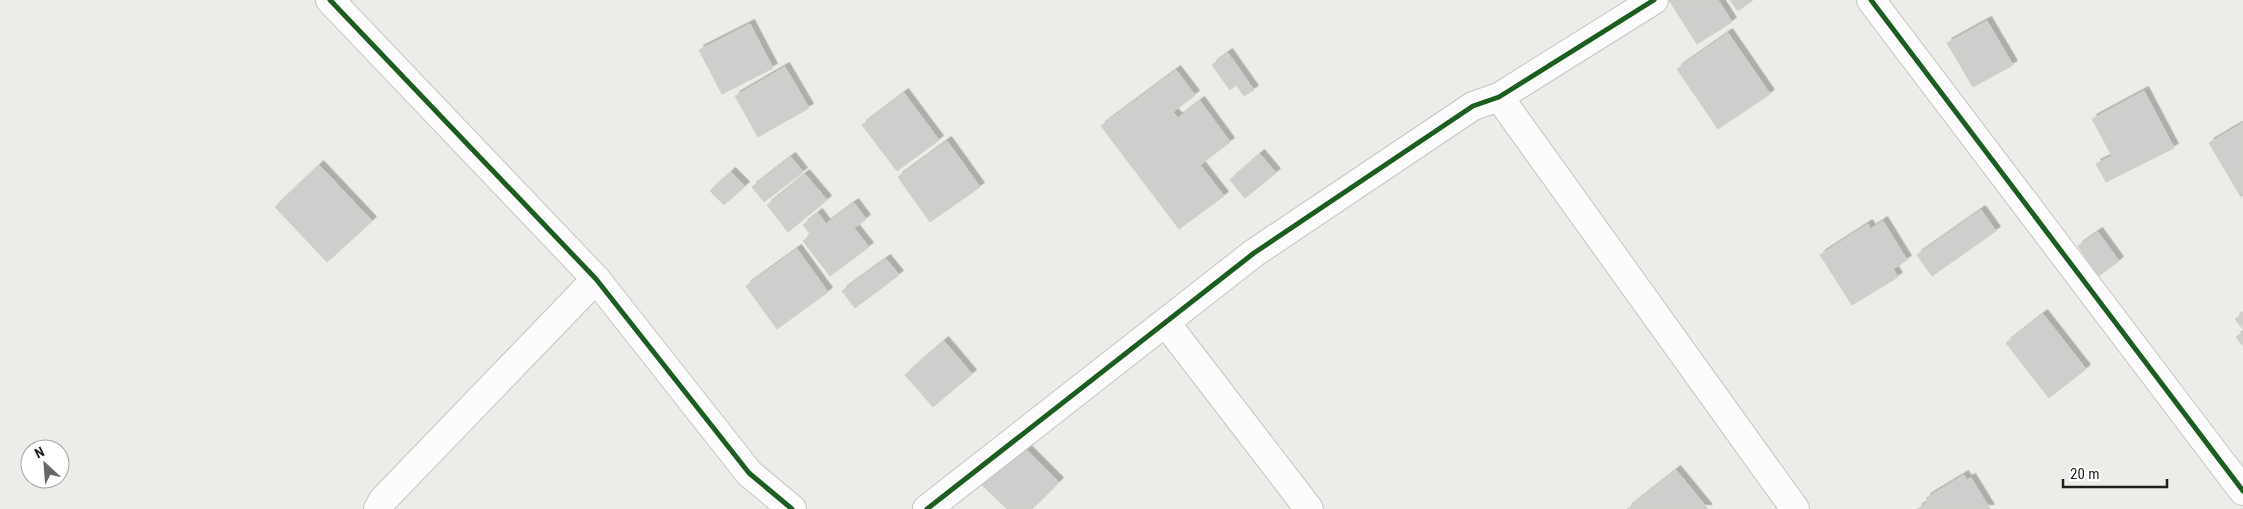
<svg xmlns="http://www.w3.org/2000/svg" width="2243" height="509" font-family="'Roboto Condensed',sans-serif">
<defs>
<filter id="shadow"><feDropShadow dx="4.5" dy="-4.5" stdDeviation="0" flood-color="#0004"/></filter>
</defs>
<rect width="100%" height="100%" fill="#edece9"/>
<g fill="#d0cecc" stroke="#d0ceca" filter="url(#shadow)">
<polygon points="1669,0 1718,0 1732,22 1697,44"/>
<polygon points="1730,0 1753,0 1738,11"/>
<polygon points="1987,21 2013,65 1973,87 1947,43"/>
<polygon points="750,24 773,68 722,94 699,50"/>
<polygon points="1728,33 1770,94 1718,129 1677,69"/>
<polygon points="1228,53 1254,90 1244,96 1236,85 1230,90 1212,65"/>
<polygon points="785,67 809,108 758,137 735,96"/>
<polygon points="1176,70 1195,95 1173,112 1178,118 1200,101 1230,142 1200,165 1224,196 1179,229 1101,126"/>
<polygon points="2144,91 2174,148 2106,182 2096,164 2112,156 2092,119"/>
<polygon points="904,93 939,140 897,171 862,125"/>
<polygon points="2243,123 2243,195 2241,197 2209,143"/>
<polygon points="947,141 980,187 930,222 898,177"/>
<polygon points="1260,154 1276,173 1245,198 1230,180"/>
<polygon points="791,157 803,172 764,202 752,187"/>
<polygon points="319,165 372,221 327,262 275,207"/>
<polygon points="731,172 745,186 724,205 710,191"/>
<polygon points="805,174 827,200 788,232 767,205"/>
<polygon points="854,203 866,219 854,228 869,247 830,276 803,241 811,235 803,225 818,213 826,224"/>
<polygon points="1981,210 1996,231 1932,276 1917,255"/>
<polygon points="1883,221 1907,260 1893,269 1898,277 1852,305 1820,255 1868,224 1871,229"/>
<polygon points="2098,232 2119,261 2099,276 2078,246"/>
<polygon points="797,249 828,292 777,329 746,286"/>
<polygon points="886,259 899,275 855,308 842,291"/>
<polygon points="2243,313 2243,329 2235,319"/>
<polygon points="2043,314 2086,369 2049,398 2006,343"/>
<polygon points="2243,332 2243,346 2236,337"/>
<polygon points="944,341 972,374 933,407 905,375"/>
<polygon points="1020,443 1059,482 1032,509 1007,509 980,483"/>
<polygon points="1676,470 1708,509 1627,509"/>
<polygon points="1964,475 1967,480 1971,478 1990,509 1917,509 1928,502 1926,498"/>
</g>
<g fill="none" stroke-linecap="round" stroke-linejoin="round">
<defs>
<g id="minor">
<polyline points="330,0 596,279 749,473 792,509"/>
<polyline points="1871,0 2243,491"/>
<polyline points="1499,97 1795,509"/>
<polyline points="1166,323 1309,509"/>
<polyline points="378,509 383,500 596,279"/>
<polyline points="927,509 1254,253 1473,106 1499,97 1654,0"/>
</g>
</defs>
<use href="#minor" stroke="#c4c4c2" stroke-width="30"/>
<use href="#minor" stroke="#fcfcfc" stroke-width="28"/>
<defs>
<g id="cycleway">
<polyline points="330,0 596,279 749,473 792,509"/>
<polyline points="1871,0 2243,491"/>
<polyline points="927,509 1254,253 1473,106 1499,97 1654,0"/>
</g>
</defs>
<use href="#cycleway" stroke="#fff" stroke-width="8"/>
<use href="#cycleway" stroke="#1b5e20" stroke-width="5"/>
</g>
<g transform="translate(45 464) rotate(334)"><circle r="24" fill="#ffffff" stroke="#a5a5a5"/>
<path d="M0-4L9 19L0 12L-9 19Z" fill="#676766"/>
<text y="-8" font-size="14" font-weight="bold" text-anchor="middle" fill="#1f1f1f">N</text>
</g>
<path d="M2063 479v8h104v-8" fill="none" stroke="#1f1f1f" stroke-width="2.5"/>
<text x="2070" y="479" font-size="15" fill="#1f1f1f" stroke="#ffffff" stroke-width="4" paint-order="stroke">20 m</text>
</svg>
